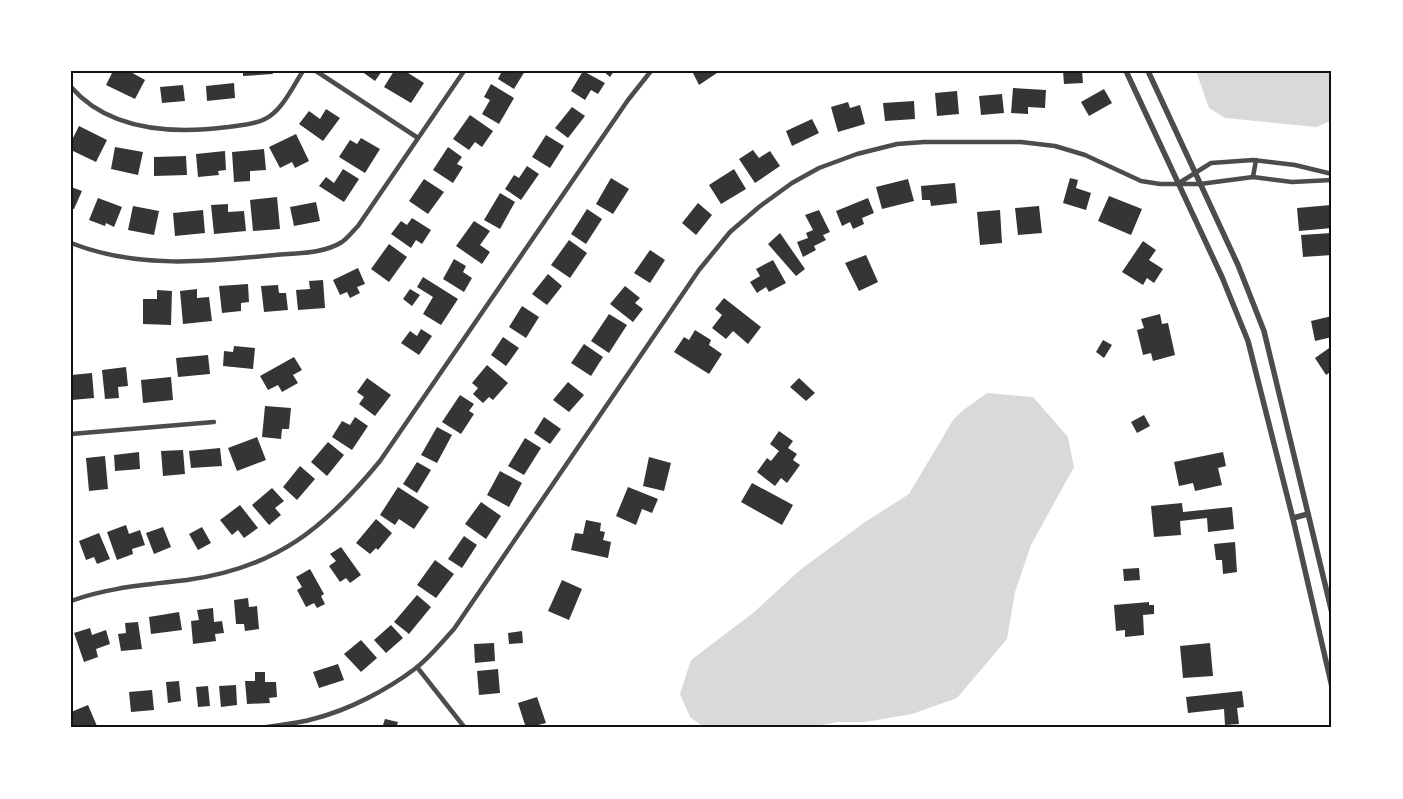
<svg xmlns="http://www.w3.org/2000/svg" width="1403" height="799" font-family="Commissioner,sans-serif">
<rect width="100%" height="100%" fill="#fff"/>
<g fill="#d9d9d9">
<polygon points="1196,71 1332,71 1332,120 1317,127 1225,118 1209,108"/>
<polygon points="987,393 1033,397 1068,437 1074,467 1031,545 1015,592 1007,639 957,698 912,714 865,722 838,722 806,728 705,728 690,717 680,694 691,660 753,613 800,570 865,522 909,494 953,420 962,411"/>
</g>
<g fill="#353535">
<polygon points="113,71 129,71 145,80 135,99 106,85"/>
<polygon points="243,71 272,71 273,74 243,76"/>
<polygon points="361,71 382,71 375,81"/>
<polygon points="394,71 405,71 424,83 411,103 384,87"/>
<polygon points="502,71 525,71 514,89 498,79"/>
<polygon points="583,71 605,83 598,94 591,90 585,100 571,91"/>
<polygon points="603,71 614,71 610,77"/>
<polygon points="692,71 720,71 699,85"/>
<polygon points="1063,71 1082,71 1083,83 1064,84"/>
<polygon points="234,83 235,98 207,101 206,86"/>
<polygon points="491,84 514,98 499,124 482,114 490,100 484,97"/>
<polygon points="183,85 185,101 162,103 160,87"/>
<polygon points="1013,88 1046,90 1045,108 1028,107 1028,114 1011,113"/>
<polygon points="1104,89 1112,103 1089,116 1081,102"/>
<polygon points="957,91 959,114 937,116 935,93"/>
<polygon points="1002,94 1004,113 981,115 979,96"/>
<polygon points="914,101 915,119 885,121 883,103"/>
<polygon points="848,102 850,108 860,105 865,124 838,132 831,107"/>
<polygon points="572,107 585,116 568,138 555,128"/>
<polygon points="326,109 340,118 323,141 299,124 309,111 320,119"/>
<polygon points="470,115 493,131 482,147 475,142 469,150 453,139"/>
<polygon points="812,119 819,133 792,146 786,131"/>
<polygon points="79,126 107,140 96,162 71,150 71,142"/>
<polygon points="296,134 309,161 295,168 292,162 280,168 269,147"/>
<polygon points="546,135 564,146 550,168 532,157"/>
<polygon points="361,138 380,149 365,173 339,157 350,140 357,144"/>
<polygon points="115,147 143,152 138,175 111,169"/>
<polygon points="448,147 462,157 457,164 463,167 453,183 433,170"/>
<polygon points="264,149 266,170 250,171 250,181 234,182 232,152"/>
<polygon points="753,150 759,158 770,151 780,166 755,183 739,159"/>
<polygon points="225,151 226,170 218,171 219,175 198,177 196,154"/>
<polygon points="186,156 187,175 154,176 154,157"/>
<polygon points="527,166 539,174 521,200 505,189 514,175 519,178"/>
<polygon points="343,169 359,179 344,202 319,186 326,177 334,183"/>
<polygon points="734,169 746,189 721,204 709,185"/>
<polygon points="611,178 629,189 613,214 596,204"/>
<polygon points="1070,178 1078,180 1076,188 1091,193 1086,210 1063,203"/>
<polygon points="424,179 444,192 428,214 409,201"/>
<polygon points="908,179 914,201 882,209 876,187"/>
<polygon points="955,183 957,203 931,206 930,200 922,200 921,186"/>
<polygon points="71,187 82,191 74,209 71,208"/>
<polygon points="500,193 515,202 500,229 484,220"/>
<polygon points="1109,196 1142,209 1131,235 1098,221"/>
<polygon points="277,197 280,229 253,231 250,200"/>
<polygon points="98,198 122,207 114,227 106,223 105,226 89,220"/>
<polygon points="868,198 874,213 862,218 864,224 853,229 850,222 842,226 836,211"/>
<polygon points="316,202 320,221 294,226 290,207"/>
<polygon points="698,203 712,215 696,235 682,223"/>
<polygon points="228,204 228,212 244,211 246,231 214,234 211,205"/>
<polygon points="1331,205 1332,228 1299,231 1297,208"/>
<polygon points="133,206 159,211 154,235 128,230"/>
<polygon points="1039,206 1042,233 1018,235 1015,208"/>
<polygon points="587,209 602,219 586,244 571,234"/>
<polygon points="203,210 205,233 175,236 173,213"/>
<polygon points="819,210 830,232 823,235 826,240 814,246 816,250 803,257 797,242 808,238 806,233 813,230 805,215"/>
<polygon points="1000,210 1002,243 980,245 977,212"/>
<polygon points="412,218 431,230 422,244 416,240 411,248 391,234 401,221 407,225"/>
<polygon points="474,221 490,231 480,245 490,252 482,264 456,246"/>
<polygon points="780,233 805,269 796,276 768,244"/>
<polygon points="1332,233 1332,255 1303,257 1301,235"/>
<polygon points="569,240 587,253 570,278 551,265"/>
<polygon points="1143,241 1156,250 1149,260 1163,269 1154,283 1147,278 1143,285 1122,272"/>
<polygon points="389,244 407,257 389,282 371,269"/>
<polygon points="650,250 665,260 650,283 634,273"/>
<polygon points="866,255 878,282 859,291 845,263"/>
<polygon points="454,259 466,266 463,272 472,278 464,292 443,279"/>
<polygon points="773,260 786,283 769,292 766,287 757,293 750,282 760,276 756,269"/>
<polygon points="358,268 365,284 357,287 360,293 350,298 347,292 340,295 333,280"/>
<polygon points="548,274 562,286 547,305 532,294"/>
<polygon points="423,277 458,299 441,325 423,314 433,297 417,287"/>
<polygon points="323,280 325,308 298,310 296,290 310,289 309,281"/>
<polygon points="248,284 249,302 241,303 241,311 222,313 219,286"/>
<polygon points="278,285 279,293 286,293 288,310 264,312 261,286"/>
<polygon points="625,286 640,298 635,303 643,309 633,322 610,304"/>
<polygon points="197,289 197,298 209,297 212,321 183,324 180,291"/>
<polygon points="410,289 420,295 412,306 403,299"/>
<polygon points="157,290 172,291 171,325 143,324 143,299 157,299"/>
<polygon points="724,298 761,327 748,344 733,331 726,339 712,328 722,315 715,309"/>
<polygon points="522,306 539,317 526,338 509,327"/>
<polygon points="609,314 627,325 609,353 591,341"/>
<polygon points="1160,314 1162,324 1168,323 1175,355 1153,361 1151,353 1143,355 1137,330 1144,328 1141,319"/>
<polygon points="1332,316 1332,337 1315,341 1311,321"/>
<polygon points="421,329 432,336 419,355 401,343 410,331 417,336"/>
<polygon points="695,330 711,340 709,345 722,354 709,374 674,352 684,337 689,340"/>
<polygon points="503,337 519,348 506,366 491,355"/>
<polygon points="1103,340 1112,345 1104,358 1096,352"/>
<polygon points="584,344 603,357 591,376 571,363"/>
<polygon points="234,346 255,348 253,369 223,366 224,351 233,352"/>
<polygon points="1332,346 1332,371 1326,375 1315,358"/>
<polygon points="208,355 210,374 178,377 176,358"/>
<polygon points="294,357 302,370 293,375 298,383 282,392 278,385 268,390 260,376"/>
<polygon points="487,365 508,383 493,400 489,397 483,403 473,394 478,388 472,383"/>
<polygon points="126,367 128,386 118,387 119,398 105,399 102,370"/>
<polygon points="92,373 94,398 72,400 71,375"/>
<polygon points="171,377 173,400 143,403 141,380"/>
<polygon points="367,378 391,395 375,416 359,404 364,397 357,392"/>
<polygon points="799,378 815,393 806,401 790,387"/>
<polygon points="568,382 584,395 569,412 553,400"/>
<polygon points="460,395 474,404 469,411 474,414 461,434 442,422"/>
<polygon points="265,406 291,408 289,429 282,429 281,439 262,437"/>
<polygon points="1144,415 1150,426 1137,433 1131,422"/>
<polygon points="355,417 368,426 352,450 332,437 342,421 350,425"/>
<polygon points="544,417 561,429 550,444 534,433"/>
<polygon points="437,427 452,435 437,463 421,455"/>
<polygon points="779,431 793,441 788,448 797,454 793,460 800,465 787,483 781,478 775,486 757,472 767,458 771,461 779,451 770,444"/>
<polygon points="257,437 266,460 237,471 228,448"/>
<polygon points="525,438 541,448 524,475 508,466"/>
<polygon points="328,442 344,455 327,476 311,462"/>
<polygon points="220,448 222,466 191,468 189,451"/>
<polygon points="183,450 185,474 163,476 161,451"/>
<polygon points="139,452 140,469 115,471 114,455"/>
<polygon points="1223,452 1226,466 1218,468 1222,485 1195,491 1193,483 1179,486 1174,462"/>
<polygon points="105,456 108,489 89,491 86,458"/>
<polygon points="649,457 671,463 664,491 643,486"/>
<polygon points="417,462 431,470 417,493 403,484"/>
<polygon points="300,466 315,479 297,500 283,487"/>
<polygon points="500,471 522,483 509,507 487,495"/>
<polygon points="752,483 793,505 782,525 741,502"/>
<polygon points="398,487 429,507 414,529 399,519 395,525 380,515"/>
<polygon points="628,487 658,499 652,513 642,509 636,525 616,516"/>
<polygon points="272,488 284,501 275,508 281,515 269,525 252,505"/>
<polygon points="481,502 501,516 486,539 465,524"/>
<polygon points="1182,503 1183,512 1232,507 1234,529 1208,532 1207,518 1180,521 1181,535 1154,537 1151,506"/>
<polygon points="240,505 258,528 244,538 238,530 232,535 220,520"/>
<polygon points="376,519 392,533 378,550 376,548 370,554 356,543"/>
<polygon points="586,520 601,523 600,531 605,532 603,540 611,542 608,558 571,550 575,533 583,534"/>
<polygon points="126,525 129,534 140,530 145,545 132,549 133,554 117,560 107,532"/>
<polygon points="163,527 171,547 154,554 146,533"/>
<polygon points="202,527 211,543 198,550 189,534"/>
<polygon points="99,533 110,559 97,564 94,557 86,560 79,541"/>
<polygon points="464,536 477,545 462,568 448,559"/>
<polygon points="1235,542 1237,572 1223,574 1222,560 1216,560 1214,544"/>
<polygon points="341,547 361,575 350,583 346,578 340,582 329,566 336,561 330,554"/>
<polygon points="435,560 454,574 436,598 417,585"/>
<polygon points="1139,568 1140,580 1124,581 1123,569"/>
<polygon points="310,569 324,594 321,596 325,604 317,608 314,603 306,607 297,590 302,587 296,577"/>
<polygon points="562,580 582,589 569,620 548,611"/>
<polygon points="417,595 431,607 409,634 394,622"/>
<polygon points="248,598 249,607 257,606 259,629 245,631 244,624 236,624 234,600"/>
<polygon points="1149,602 1149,605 1154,605 1154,614 1143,615 1144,635 1125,637 1125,630 1116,631 1114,605"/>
<polygon points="213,608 214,622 222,621 224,633 215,634 216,641 193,644 191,621 199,620 197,610"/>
<polygon points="179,612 182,630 151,634 149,617"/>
<polygon points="138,622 142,649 121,651 118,634 126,633 125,623"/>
<polygon points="391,625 403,638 386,653 374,640"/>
<polygon points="90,628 92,635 106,630 110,644 96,649 98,657 84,662 74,633"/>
<polygon points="522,631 523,643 509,644 508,633"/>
<polygon points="361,640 377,658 361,672 344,654"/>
<polygon points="494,643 495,661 475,663 474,644"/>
<polygon points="1210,643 1213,676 1183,678 1180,646"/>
<polygon points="338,664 344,680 319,688 313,672"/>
<polygon points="498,669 500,693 479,695 477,671"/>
<polygon points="255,672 265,672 265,682 276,682 277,697 269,698 270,703 247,704 245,681 255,681"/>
<polygon points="179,681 181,701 168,703 166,682"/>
<polygon points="236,685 237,705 221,707 219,686"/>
<polygon points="208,686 210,706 198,707 196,687"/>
<polygon points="152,690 154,710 131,712 129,692"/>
<polygon points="1242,691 1244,707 1237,708 1239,724 1225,725 1224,709 1188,713 1186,697"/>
<polygon points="537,697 546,723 526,728 518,703"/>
<polygon points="88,705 97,726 71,728 71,712"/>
<polygon points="385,719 398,722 396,728 382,728"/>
</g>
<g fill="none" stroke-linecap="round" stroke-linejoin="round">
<g stroke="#4c4c4c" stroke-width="4.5">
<polyline points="316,71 418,138"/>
<path d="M71,87C110,132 174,134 228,127C240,125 254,125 265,119C282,111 293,86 303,71"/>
<polyline points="1253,177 1256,160"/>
<polyline points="1179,183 1211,163 1253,160 1295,165 1332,174"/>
<path d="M71,243C137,269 206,262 275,255C296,253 323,254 342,242C348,238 353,231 358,226L464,71"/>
<polyline points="71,434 214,422"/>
<path d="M71,601C109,587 147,585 187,580C276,568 325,528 380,461L628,100L651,71"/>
<polyline points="417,667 465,728"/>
<path d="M260,728C278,725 296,724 313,719C349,710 387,690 416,668C430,657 442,642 454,629L699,270L730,232L759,207L792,183L819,168L857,154L897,144L924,142H1021L1055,146L1085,155L1141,181L1160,184H1200L1253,177L1292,182L1332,180"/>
</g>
<g stroke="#4c4c4c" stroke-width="5.5">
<polyline points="1126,71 1222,277 1248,341 1294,523 1332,687"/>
<polyline points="1148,71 1238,265 1264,331 1332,613"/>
<polyline points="1293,518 1308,514"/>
</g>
</g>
<rect width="1403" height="799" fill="none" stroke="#ffffff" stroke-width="145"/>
<rect x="72" y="72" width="1258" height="654" fill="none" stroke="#111" stroke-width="2"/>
</svg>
